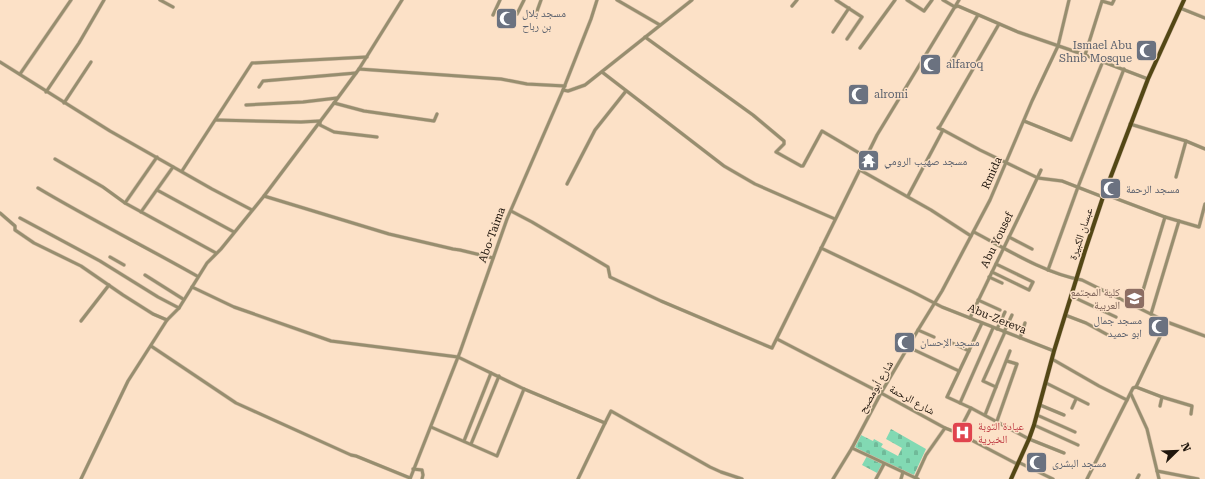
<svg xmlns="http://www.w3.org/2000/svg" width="1205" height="479" font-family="'Roboto Serif','Noto Naskh Arabic',serif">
<defs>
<pattern id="cemetery-stones" width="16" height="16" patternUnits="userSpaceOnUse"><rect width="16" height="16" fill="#82d9b3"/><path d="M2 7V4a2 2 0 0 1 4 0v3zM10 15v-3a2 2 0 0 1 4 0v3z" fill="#70ba99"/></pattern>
</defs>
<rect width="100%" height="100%" fill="#fce1c7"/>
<g fill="url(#cemetery-stones)">
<polygon points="891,429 926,449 914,475 882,463 855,447 861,435 873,441 874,439 883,444 881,447 898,456 902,448 886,439"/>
<polygon points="867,456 882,464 882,466 879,474 862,465"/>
</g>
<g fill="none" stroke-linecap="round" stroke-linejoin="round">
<defs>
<g id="minor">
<polyline points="160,0 173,7"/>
<polyline points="617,0 660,25"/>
<polyline points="836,0 862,17 847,39"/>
<polyline points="907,0 924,11 932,0"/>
<polyline points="943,0 955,7 958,6 1018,32 1085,55 1148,79"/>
<polyline points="792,6 797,0"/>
<polyline points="1180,8 1205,18"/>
<polyline points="517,14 524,0"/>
<polyline points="536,14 541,0"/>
<polyline points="493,15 500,0"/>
<polyline points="833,32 849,8"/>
<polyline points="645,37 753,115 784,141 784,144 776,152 801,166 803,166 822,131 866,157"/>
<polyline points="860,48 895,0"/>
<polyline points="1085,55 1102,1 1112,4 1114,0"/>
<polyline points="0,62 110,131 212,189 252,210"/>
<polyline points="948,67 978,15"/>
<polyline points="359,69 501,79 527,84 565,86"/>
<polyline points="602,72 724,166 755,184 835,219"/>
<polyline points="20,74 71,0"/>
<polyline points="259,87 263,81 356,73"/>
<polyline points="563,90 568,91 585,85 692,0"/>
<polyline points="46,92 79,43 104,0"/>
<polyline points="64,103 91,62"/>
<polyline points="334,103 364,111 434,121 437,114"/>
<polyline points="246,105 303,102 337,98"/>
<polyline points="216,120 301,122 320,121 320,125 334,132 377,137"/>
<polyline points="1024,121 1071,140 1103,61"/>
<polyline points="1130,124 1186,141 1205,149"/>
<polyline points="943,130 938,128 940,126 999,24"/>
<polyline points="55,159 103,187 125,203 216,253"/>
<polyline points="860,170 931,210 971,236"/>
<polyline points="182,171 252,63 367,57"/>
<polyline points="1176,177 1186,141"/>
<polyline points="567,184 595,130 626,91"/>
<path d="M38,188C90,219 144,246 197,276"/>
<polyline points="157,190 234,232"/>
<polyline points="1104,194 1165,217"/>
<polyline points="264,196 389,234 453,249 460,250 493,258"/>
<polyline points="908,196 943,130 980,150 1038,178 1062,181 1103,197"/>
<polyline points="125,203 157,157"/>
<polyline points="511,211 532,222 608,267 610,277 661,301 772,348 877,135 959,0"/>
<polyline points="141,212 173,167"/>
<polyline points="0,213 15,226 15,230 34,243 81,266 123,295 153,314 167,320"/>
<polyline points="20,218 100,261 158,297 179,308"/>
<path d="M974,232C1006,249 1046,274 1082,280L1167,322L1205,336"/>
<polyline points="1009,237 1032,249"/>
<polyline points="821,248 913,292 942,307 1054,351"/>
<polyline points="110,257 124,265"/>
<polyline points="1048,270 1078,187 1124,69"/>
<polyline points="992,272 1029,290 1033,282 996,264"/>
<polyline points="145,275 183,299"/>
<polyline points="989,277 1002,283"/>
<polyline points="192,287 234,307 331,341 458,357 524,389 605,423 611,411 710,467 721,472 742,479"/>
<polyline points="1071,296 1116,317"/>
<polyline points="978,300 1000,310"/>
<polyline points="1138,307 1165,217 1199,227 1205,204"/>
<polyline points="1151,314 1179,221"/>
<polyline points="1065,315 1086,323 1108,335"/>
<path d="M970,318C993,269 1018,220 1041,170"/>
<polyline points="81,321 109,285"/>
<polyline points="982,323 947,397 971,408 1029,439 1064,453"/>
<polyline points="997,329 1005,312"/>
<polyline points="918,330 934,337"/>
<polyline points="1004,332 1012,315"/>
<polyline points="1020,338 1025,323"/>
<polyline points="777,339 881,393 945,428 958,433 1017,464"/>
<polyline points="952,343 969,351"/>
<polyline points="151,346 236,403 351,455 356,456 410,478"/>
<polyline points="908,347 959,371"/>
<polyline points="1052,359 1099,386 1127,400"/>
<polyline points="1046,383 1088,404"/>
<polyline points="996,387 983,381 1005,332"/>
<polyline points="1136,387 1162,397 1192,406 1191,414"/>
<polyline points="1131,394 1147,429 1159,479"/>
<polyline points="960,403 993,328"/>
<polyline points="1040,405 1064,415"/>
<polyline points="1160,406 1162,397"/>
<polyline points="1072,408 1076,399"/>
<polyline points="985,415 1010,351"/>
<polyline points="1037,415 1075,432"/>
<polyline points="997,421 1017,364 1007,361"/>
<polyline points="1034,425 1078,445"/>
<polyline points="431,427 497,456 524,389"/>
<polyline points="958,433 971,408"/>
<polyline points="464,441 491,373"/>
<polyline points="471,444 499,376"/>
<polyline points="852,448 918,479"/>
<polyline points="1018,462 1053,479"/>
<polyline points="413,469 422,470 423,475 422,479"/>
<polyline points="1157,471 1198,479"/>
<polyline points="916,477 926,455 945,428"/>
<polyline points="81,479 128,381 167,320 179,308 207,263 221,249 264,196 334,103 359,69 402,0"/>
<polyline points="410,479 460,352 507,219 563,90 591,19 597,0"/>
<polyline points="578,479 605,423"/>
<polyline points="833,479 852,448 881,393 918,330 942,291 990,200 1032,101 1058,46 1069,0"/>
<polyline points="876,479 884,464"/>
<polyline points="901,479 903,472"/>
<polyline points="1087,479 1127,400 1133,388 1136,387 1167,322"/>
<polyline points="1137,479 1139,475"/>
</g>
<polyline id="major" points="1011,479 1029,439 1034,425 1054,351 1085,251 1103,197 1148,79 1184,0"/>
</defs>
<use href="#minor" stroke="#d4bca6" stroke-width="4"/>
<use href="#major" stroke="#d4bca6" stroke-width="5"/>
<use href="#minor" stroke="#978e6f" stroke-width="3"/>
<use href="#major" stroke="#534715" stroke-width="4"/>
</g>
<defs>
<symbol id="mosque-square" viewBox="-11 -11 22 22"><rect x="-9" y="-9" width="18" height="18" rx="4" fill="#6b7280" stroke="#fce1c7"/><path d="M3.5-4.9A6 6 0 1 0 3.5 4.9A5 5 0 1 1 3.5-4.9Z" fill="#fff"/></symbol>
<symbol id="temple-square" viewBox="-11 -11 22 22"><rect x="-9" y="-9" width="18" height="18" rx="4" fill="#6b7280" stroke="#fce1c7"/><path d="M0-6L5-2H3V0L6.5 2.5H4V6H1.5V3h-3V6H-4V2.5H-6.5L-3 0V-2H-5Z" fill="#fff"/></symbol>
<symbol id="university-square" viewBox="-11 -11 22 22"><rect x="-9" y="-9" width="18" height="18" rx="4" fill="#8d6e63" stroke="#fce1c7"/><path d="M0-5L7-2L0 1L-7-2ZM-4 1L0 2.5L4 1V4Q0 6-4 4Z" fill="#fff"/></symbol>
<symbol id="hospital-square" viewBox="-11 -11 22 22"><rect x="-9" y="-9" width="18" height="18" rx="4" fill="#e0444e" stroke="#fce1c7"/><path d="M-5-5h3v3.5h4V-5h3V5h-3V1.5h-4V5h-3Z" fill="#fff"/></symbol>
</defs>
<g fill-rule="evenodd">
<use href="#mosque-square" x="494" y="6" width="25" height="25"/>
<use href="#mosque-square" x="1134" y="38" width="25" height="25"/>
<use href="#mosque-square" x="918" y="52" width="25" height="25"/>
<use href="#mosque-square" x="846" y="82" width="25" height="25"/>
<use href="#temple-square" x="856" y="148" width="25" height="25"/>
<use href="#mosque-square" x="1098" y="176" width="25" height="25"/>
<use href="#university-square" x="1122" y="286" width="25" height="25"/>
<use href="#mosque-square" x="1146" y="314" width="25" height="25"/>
<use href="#mosque-square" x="892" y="330" width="25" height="25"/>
<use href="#hospital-square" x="950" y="420" width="25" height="25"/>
<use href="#mosque-square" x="1024" y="450" width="25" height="25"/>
</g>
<g text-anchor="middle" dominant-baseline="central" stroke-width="3" stroke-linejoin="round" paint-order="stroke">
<g font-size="11" fill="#5b616d" stroke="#fce1c7" text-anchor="start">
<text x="522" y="13">مسجد بلال<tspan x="522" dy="13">بن رباح</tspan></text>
<text x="1132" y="45" text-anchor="end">Ismael Abu<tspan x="1132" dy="13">Shnb Mosque</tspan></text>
<text x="946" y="64">alfaroq</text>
<text x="874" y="94">alromi</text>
<text x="884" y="161">مسجد صهيب الرومي</text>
<text x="1126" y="189">مسجد الرحمة</text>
<text x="1142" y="320" text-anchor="end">مسجد جمال<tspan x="1142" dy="13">ابو حميد</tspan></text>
<text x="920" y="342">مسجد الإحسان</text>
<text x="1052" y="463">مسجد البشرى</text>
</g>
<g font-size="11" fill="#1f160d" stroke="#fce1c7">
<text transform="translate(992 173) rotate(-66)">Rmida</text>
<text transform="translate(1081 234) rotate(-72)">عبسان الكبيرة</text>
<text transform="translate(492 235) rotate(-70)">Abo-Taima</text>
<text transform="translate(997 240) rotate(-64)">Abu Yousef</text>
<text transform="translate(997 319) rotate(22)">Abu-Zereva</text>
<text transform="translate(876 387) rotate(-60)">شارع أبومصبح</text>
<text transform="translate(912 400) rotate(29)">شارع الرحمة</text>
</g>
<g font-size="11" fill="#785e54" stroke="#fce1c7" text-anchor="end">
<text x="1120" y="292">كلية المجتمع<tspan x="1120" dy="13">العربية</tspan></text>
</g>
<g font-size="11" fill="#be3a42" stroke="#fce1c7" text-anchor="start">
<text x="978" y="426">عيادة التوبة<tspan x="978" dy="13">الخيرية</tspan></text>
</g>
</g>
<g transform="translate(1177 451) rotate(67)" stroke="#fce1c7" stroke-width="3" paint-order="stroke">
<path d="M0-3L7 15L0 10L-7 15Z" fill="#1f160d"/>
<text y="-6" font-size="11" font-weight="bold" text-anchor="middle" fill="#1f160d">N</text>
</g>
</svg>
